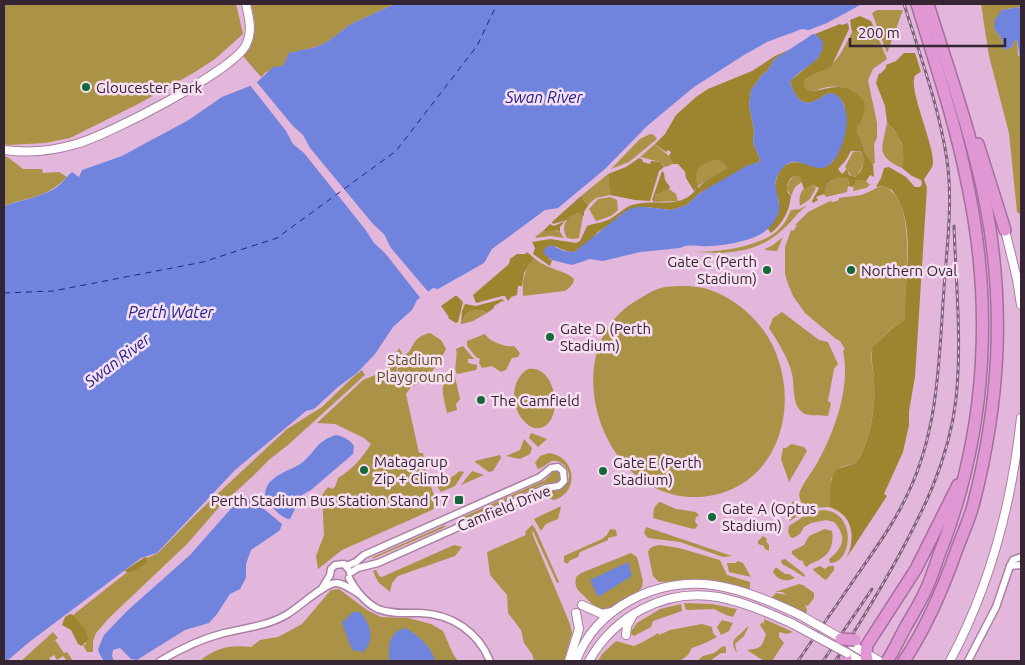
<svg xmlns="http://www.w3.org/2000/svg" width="1025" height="665" font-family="Ubuntu,sans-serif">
<rect width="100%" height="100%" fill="#e3b6db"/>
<g fill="#aa9346">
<polygon points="4,4 236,4 243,34 215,59 195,72 140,103 70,138 45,143 8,145 4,144"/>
<path d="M251,4H395L351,24L327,42L316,47L290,53L283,66L266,72L261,77L243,56C258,39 256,23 251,4Z"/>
<path d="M981,4H1021V11L1020,7L1002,10L994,29C1000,35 1003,41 1004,50L1012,47L1014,41L1017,40L1018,55L1021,58V215L1017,212L1009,133L989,56Z"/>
<polygon points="877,10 903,10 887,53 872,13"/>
<path d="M861,31L879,40L887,59L873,69L868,80L877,123V138L874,144L875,163L873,164L866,154L859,135L857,133V125L861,123L863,112L856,93C846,87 835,85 823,88C817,90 813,92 807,90L804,85L805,79C835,67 838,60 852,32Z"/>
<path d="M887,122C897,133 910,152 902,168C874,155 883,148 887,122Z"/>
<polygon points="650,134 654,135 657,139 629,162 611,169 640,139"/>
<polygon points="655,144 669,156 673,164 665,167 660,162 640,157"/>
<polygon points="859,151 863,156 864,163 857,176 852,177 845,167 853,152"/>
<path d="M5,156L9,158L23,169H42L43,173L59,172L67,177C45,199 30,196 4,206V168Z"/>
<path d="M714,160C720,160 724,163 727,168L705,181L697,187C693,170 698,166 714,160Z"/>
<polygon points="608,174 610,195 596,198 589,204 586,203 581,196"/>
<polygon points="794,176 800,177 802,182 795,187 791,196 787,189 789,182"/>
<path d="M844,177L849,180L847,192L826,197C821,185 832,178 844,177Z"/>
<polygon points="856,180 866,181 870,185 866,188 853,191 854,183"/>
<path d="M812,185L816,188L810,199L800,206C798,196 801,187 812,185Z"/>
<path d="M883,186C920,200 903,288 905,320C902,323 898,323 895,326C892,328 872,348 872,351C870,358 874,374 874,382C876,406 870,443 856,463L841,467L831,479L832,491L829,507L811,508L801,502C800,498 798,495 800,491C804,482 811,473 816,465C834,433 851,388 843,351L845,349L840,341L836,339L805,313L793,296L788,284L785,274V247L791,230L793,231L797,226L795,225L808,212L830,201L833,202L839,200V198C847,196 856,197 864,194C871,192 875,187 883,186Z"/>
<polygon points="669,189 676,194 678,201 653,202 656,195"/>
<polygon points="610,197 617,200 618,210 611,216 596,221 589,209 598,199"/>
<path d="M807,205C804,208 798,213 794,218C766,251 737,255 696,252C721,252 764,247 781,227C786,222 788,216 791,210L800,209Z"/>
<path d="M582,212L583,216L579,238L573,239L567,238C561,226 565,223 572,213Z"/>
<polygon points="555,230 560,232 564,238 550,236 536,238 535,237 543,231 547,232"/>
<polygon points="783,237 777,251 765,250 765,249 773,245"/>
<path d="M534,258C548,270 565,270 574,279C574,284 568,290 564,291L523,296C522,280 524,271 534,258Z"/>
<path d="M688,286C695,287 703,287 710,290C726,295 743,307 754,319C809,376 790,491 700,497C602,502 553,353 634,302C644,296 654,289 665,287C672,286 680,286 688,286Z"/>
<path d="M478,309L487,313L473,321L462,324C463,315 470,310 478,309Z"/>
<path d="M782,312L819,340L828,342L838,364L834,369L828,401L831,403L828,416C822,415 811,416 805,414C791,407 795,386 792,374C788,357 778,342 769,328L773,318Z"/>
<path d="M430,333L441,340L446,349C438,364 429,380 413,386L400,381C395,370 398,357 409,352C415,341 417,336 430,333Z"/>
<path d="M485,334C489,341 506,348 514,346L520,353L518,357L512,358L506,370L501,372L492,366L482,368L479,363L480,359L476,357L467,346V341Z"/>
<path d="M463,346L474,359H468V363L477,365V368L476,370L458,374L456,373C454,364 458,358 456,349Z"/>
<path d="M399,348L402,353C396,362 395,371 399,381L411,387L406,394L419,453H423L427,475L434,495L432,499L436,506L432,510L342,550L318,569L316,556L324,535L322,495L328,487L332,489L335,487L338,478C353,469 362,458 371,444L364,438L335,424L317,423L363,380L387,370Z"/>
<path d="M453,368L460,399L456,404L457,410L447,413C443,393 438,384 453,368Z"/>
<path d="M528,369C557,364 565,423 540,428C534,429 530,427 526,423C511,410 509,380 528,369Z"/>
<polygon points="362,370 365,375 288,445 270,459 252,477 221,505 187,544 110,617 96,633 93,641 93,652 87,652 83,645 86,644 80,626 73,615 126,573 147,558 158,553 195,515 287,429 322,407 353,377"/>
<polygon points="531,433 547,439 538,447 529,438"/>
<polygon points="524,439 532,448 530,454 520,459 506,456 520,450"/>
<polygon points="791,444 804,447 807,451 789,482 781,459 783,448 786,448"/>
<path d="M549,453C575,456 581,492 554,500L545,497L544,492C551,490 562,489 567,483C574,473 563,459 552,461C547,463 543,468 538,469L535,463L540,456Z"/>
<polygon points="500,455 501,458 493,471 489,472 475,462 475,461"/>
<polygon points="460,471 464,472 455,486 441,492 436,485 452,477"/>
<polygon points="472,471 484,475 461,485"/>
<polygon points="557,471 561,475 561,478 559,482 543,484 464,520 463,517 545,480 553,472"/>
<polygon points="793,501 804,511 790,521 788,516 791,513 789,507"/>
<polygon points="660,502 676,509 696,512 699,516 696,517 695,522 698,525 695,529 689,528 653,518 654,508 658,503"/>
<polygon points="559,507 561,507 558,519 546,524 541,531 534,519"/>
<path d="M823,510C858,512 852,564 830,563L829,559C844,548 847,536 834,522L826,520L811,523L804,527L800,534L793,538L790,537L788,531L789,526L809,513Z"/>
<polygon points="445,525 446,526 441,529 372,559 373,557"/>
<polygon points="532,525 535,528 559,582 557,583 533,531 532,533 570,624 572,633 564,661 534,661 532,654 524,643 521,630 508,613 507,595 490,575 487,552 526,535 525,532"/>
<polygon points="646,527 732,556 723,557 680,542 648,538 644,533"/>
<polygon points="610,529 616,530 617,536 608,538 608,540 580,552 578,557 569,561 568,564 564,562 564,556 602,539 607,535"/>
<path d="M825,529L832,531C834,541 831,553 822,558C817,562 811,562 807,567L804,565L803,561L799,560L792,554V551L804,545L809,536Z"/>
<polygon points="763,536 767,539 766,541 769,545 769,551 765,549 764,546 758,544 758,541"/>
<polygon points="454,545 462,547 455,556 398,576 392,583 390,592 378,582 373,571 376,570 379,576 382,577"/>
<path d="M660,545L679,548L720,560L727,575L750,582V590L718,582L703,580L659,582L653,576L648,552C650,546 655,546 660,545Z"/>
<path d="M631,553L637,557L643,581L642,587L638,592L611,610L606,612C595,607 594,606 586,598C579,590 574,590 576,577L581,573Z"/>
<path d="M785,559C792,565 798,568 805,575L804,577L793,570L782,564L781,560Z"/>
<polygon points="738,561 743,563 751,577 729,572 727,563 735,563"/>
<polygon points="820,566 825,569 829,566 834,566 834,570 827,579 825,580 813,570 813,569"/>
<path d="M775,568H777L785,574H789L795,578C787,582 778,581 773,572Z"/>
<polygon points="799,584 803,585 814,593 814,598 808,606 805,605 807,610 806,614 771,598 776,593 787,595 782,592 775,592"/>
<path d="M339,589L367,610L381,617L408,618L431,624L443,631L453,654L458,661H200C216,647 231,645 251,647L260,640L278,637L302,624L331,590Z"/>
<polygon points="684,603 712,604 737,609 733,617 726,615 714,609 686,610"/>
<polygon points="681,604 682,611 653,621 651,627 636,635 634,636 630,633 637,623 660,609"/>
<path d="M764,619L793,632L787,634L779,632V637L784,643L772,661H764L747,650C761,648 761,649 766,634L760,625L762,622L764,624Z"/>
<polygon points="722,620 733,623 729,631 721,635 717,627"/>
<polygon points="702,624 712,627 713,633 717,637 703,644 692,648 688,655 680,661 598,661 602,654 616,641 634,646 643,642 658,633 659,635 670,630"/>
<path d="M749,626L744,636L735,644L737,653C732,645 731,641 739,635C743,632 745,628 749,626Z"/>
<polygon points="53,632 58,638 55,640 64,653 67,652 73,661 67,661 63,656 57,660 54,655 49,658 51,661 21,661"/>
<polygon points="723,646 726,647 726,653 721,653 710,661 697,661 703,656 714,653"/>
</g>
<g fill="#9d842e" fill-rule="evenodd">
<polygon points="860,16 871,21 879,40 864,31 852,32 850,20"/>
<path d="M848,23L849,29L831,67L805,79L804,85L807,90C822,94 835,80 854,92C858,94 863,98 864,103C866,110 862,117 861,123L857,126V133L859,135L866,154L873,164L874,177L870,175L866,181L856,180L853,187L848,186L849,182L847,178C835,176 821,183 826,197L824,194L816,197L818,200L813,203L812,201L819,188L812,185L804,189L800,177L794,176C788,180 786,186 788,193L791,196C789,212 783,223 771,233L768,229C773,222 780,211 779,201C778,198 776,194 775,190C774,185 778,173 781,169C803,145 832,197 841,136C842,128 846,117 845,109C844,101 838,95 831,93C824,94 819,100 812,102C799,106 793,91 790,81L819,57L815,34L840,24L842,25ZM851,151H860C867,160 863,171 855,177L849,175L847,169L842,174L838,169L846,160Z"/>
<path d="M791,49L775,59L767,71L762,75L751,90L749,105L754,130L753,143L760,159L759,162L750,165L700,193L687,205L671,210L646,207L620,215L614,222L598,232L592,239L574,252C564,253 557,244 548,246L549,259L552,260L550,266L533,254L535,248L532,242L550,239L576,243L580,241L587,226C594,223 603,223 610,219C618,215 623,208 632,205C656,198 681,211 697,188L694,191L686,178L685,172L678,164H673L669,156L671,152L668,150L666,152L655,144L665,134L676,115L696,97L708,89L752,71L775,56ZM714,160C720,160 724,163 727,168L705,181L698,188C693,170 698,166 714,160Z"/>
<path d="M904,53H915L921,72C919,73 916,74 915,76C908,89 934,144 933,163C933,168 926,175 924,180L927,187L915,377L909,411V425L903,452L884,494L887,496L847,557C856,537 853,514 829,507C832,495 827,474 840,468C845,466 851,465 856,463C870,443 876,407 874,383C874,371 870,358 873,347L895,326L905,320C903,278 919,226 892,190L883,186L876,187L881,178L884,168L889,167L906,177L915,187H920L922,184L921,180L912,176L902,168L904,160L902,144L894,130L887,122L885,106L876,83L879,73L880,74L886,68V65L896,61Z"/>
<polygon points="639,158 642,159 643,162 650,164 651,161 660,162 664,167 659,171 650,201 635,200 610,195 608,174 626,167"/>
<polygon points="662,171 664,173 665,180 670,187 669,189 656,195 654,201 652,200"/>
<polygon points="581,196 586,203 589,204 584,212 584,216 580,213 576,213 573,216 571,215 567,220 553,224 552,222"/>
<polygon points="565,221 560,227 560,232 557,230 547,232 543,231 550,224 554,226"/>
<polygon points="527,252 534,258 524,273 522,286 518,286 517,295 511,297 508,301 505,296 502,296 476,303 473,295 509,264 510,259 517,254 525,254"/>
<polygon points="455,296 457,296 463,302 458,322 456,323 448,318 449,317 441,306"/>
<path d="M502,299L505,302L502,301L494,306V308L487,313C476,306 464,311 462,324H461L462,311L465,304L476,306Z"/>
<path d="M145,557L147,558V562C140,567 132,575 124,571Z"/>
<polygon points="70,614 73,615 86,631 88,639 82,646 78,644 71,630 62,625 65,617"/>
</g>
<g fill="#7184dd">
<path d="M395,4H862L827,23L809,30L802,29L767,42L744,55L694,87L647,126L605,169L558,208L545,210L492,249L484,263L438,289L433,288L417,300L412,310L393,327L375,354L357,373L338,387L314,409L306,411L235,470L157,553L141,558L28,643L7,661H4V206C21,200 38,198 54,189C61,185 66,177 72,172L79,177L82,170L122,156L144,144L187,121L222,97L255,84L273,67L283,66L289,53L316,47L327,42L351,24Z"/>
<path d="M1020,7L1021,58L1020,59L1017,40L1014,41L1012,47L1004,50C1003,41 1000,35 994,29L995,19L1002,10Z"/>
<path d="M813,34L817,35L823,42C825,62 799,68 790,82C794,92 799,106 812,102C819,100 824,94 831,93C841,95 844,104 846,113C850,127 839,166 822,168C806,169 794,152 781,170C771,183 777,191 779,203C782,214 770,229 761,234C749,241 723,246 709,246C699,247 689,243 680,248L640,252L603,261L590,259L572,265L552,260L544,254L545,248L551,245L564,251L574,252L627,210L637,207H646L671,210L687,205L700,193L746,166L759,162L760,159L753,143L754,130L749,105L751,90L762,75L767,71L775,59Z"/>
<path d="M336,435C344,437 349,439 354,446L353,454L311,490L302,495L290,519C284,519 276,512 272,506C268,501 263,496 266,489C271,475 289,471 300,464C316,453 314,442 336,435Z"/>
<polygon points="246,496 258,504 282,524 280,530 276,533 251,550 246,564 246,578 240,589 230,594 217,614 209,623 185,630 137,660 131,659 120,648 113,650 112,656 114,661 104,661 100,655 98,649 104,635 127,611 190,555 235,504"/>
<polygon points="628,562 632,576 598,597 590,580"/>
<path d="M353,612H360C370,623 376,640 363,652L352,650L342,623Z"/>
<path d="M405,628C416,633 433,648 435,661H389C389,645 388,633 405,628Z"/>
</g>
<polygon fill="#e3b6db" points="255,80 292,125 303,135 310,148 373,224 384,234 391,248 430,294 422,300 385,253 374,243 365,229 304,153 293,144 286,131 249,84"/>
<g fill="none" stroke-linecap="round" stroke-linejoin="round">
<polyline stroke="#212289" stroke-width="1" stroke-dasharray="6 5" stroke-linecap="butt" points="4,293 53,291 203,262 277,238 396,151 477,46 497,4"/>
<defs>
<g id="minor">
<polyline points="346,566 356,562 364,555 540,477 551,468 558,467 563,471 564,481 559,486 546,488 378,563 358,568 350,573"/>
<polyline points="1010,566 1021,565"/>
<path d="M349,578C356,591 364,602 378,609C391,614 406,613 420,613C452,614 478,632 490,661"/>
<polyline points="321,590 330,575 331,569 335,565 344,564 348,569"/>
<path d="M160,661C180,649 201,639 224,633C245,628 267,626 286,615C298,608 324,584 335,583C342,582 352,590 359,594"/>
<polyline points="968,661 996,607 1010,566 1013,560 1021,557"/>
</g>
<g id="tertiary">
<path d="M4,150C27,153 53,151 76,144C108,135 232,72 246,45C253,31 249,18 246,4"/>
<polyline points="1005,230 1017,279 1021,305"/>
<polyline points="582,605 602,614 612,612"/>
<polyline points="626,635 627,626 633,615"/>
<polyline points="852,645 879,661"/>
<polyline points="847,653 860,661"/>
<polyline points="569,661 579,629 576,613"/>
<path d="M576,661C596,607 658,577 713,585C743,589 773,602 800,615"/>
<path d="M589,661C614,616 665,588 718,597C744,602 769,613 793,624"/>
<path d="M950,661C990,586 1012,502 1021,418"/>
</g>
<g id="motorway">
<polyline points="978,144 1005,230"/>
<polyline points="845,652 846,661"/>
<polyline points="867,661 866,654 867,645 916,569 958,485"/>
<path d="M887,661C894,651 899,639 905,628C913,614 922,600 928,585C934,571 938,556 944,542C987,426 993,303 967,182C955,121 935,63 917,4"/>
<path d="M904,661C926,628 944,586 957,549C963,533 970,518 974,502C999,404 1005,311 987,211C974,140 949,72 928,4"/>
</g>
</defs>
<use href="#minor" stroke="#ab80a3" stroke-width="9"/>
<use href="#tertiary" stroke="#ab80a3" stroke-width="10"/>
<use href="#motorway" stroke="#a46f9c" stroke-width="14"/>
<use href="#minor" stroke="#fff" stroke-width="6"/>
<use href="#tertiary" stroke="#fff" stroke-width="8"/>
<use href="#motorway" stroke="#e097d4" stroke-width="11"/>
<defs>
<g id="rail">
<path d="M798,661C819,631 839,601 860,571C878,545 896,520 909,491C939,427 939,357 944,288C947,246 953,202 947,160C939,107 920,55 904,4"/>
<polyline points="823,661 872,589"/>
<path d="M835,661C856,631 874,599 892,568C922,514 949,461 956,399C962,342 956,283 954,226"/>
</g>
</defs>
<use href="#rail" stroke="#80637b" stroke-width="3"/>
<use href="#rail" stroke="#f6dff1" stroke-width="1" stroke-dasharray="4" stroke-linecap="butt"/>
<defs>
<g id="tertiary-bridge">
<polyline points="800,615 844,640"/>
<polyline points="793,624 847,653"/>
</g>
<polyline id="motorway-bridge" points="841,639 855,640"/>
</defs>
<use href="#tertiary-bridge" stroke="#ab80a3" stroke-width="10" stroke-linecap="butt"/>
<use href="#motorway-bridge" stroke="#a46f9c" stroke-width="14" stroke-linecap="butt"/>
<use href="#tertiary-bridge" stroke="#fff" stroke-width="8"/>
<use href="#motorway-bridge" stroke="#e097d4" stroke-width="11"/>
</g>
<g fill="#156839" stroke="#f6dff1" stroke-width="2">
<circle cx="86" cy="87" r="5"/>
<circle cx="767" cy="270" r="5"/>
<circle cx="851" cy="270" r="5"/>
<circle cx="550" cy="337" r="5"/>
<circle cx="481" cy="400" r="5"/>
<circle cx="364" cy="470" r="5"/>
<circle cx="603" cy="471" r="5"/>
<rect x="454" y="495" width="10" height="10" rx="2.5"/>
<circle cx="712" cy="517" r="5"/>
</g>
<g text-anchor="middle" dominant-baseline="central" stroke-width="5" stroke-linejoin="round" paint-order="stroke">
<g font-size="15" fill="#362533" stroke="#f6dff1" text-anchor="start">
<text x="96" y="87">Gloucester Park</text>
<text x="757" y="261" text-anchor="end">Gate C (Perth<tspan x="757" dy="17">Stadium)</tspan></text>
<text x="861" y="270">Northern Oval</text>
<text x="560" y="328">Gate D (Perth<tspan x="560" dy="17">Stadium)</tspan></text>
<text x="491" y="400">The Camfield</text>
<text x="374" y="461">Matagarup<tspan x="374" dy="17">Zip + Climb</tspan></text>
<text x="613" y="462">Gate E (Perth<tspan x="613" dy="17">Stadium)</tspan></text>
<text x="449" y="500" text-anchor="end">Perth Stadium Bus Station Stand 17</text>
<text x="722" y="508">Gate A (Optus<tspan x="722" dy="17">Stadium)</tspan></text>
</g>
<g font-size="15" fill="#5b4e21" stroke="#f6dff1">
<text x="415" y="359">Stadium<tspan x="415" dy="17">Playground</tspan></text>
</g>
<g font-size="15" fill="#362533" stroke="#f6dff1">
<text transform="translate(504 508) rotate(-22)">Camfield Drive</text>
</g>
<g font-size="16" font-style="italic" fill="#212289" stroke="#f6dff1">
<text x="544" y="97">Swan River</text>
<text x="171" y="312">Perth Water</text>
<text transform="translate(117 360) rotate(-37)">Swan River</text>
</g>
</g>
<rect width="1025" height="665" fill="none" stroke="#362533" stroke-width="10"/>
<path d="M850 38v8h155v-8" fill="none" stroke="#362533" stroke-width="2.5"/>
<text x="858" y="38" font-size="15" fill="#362533" stroke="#f6dff1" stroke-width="4" paint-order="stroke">200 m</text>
</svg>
